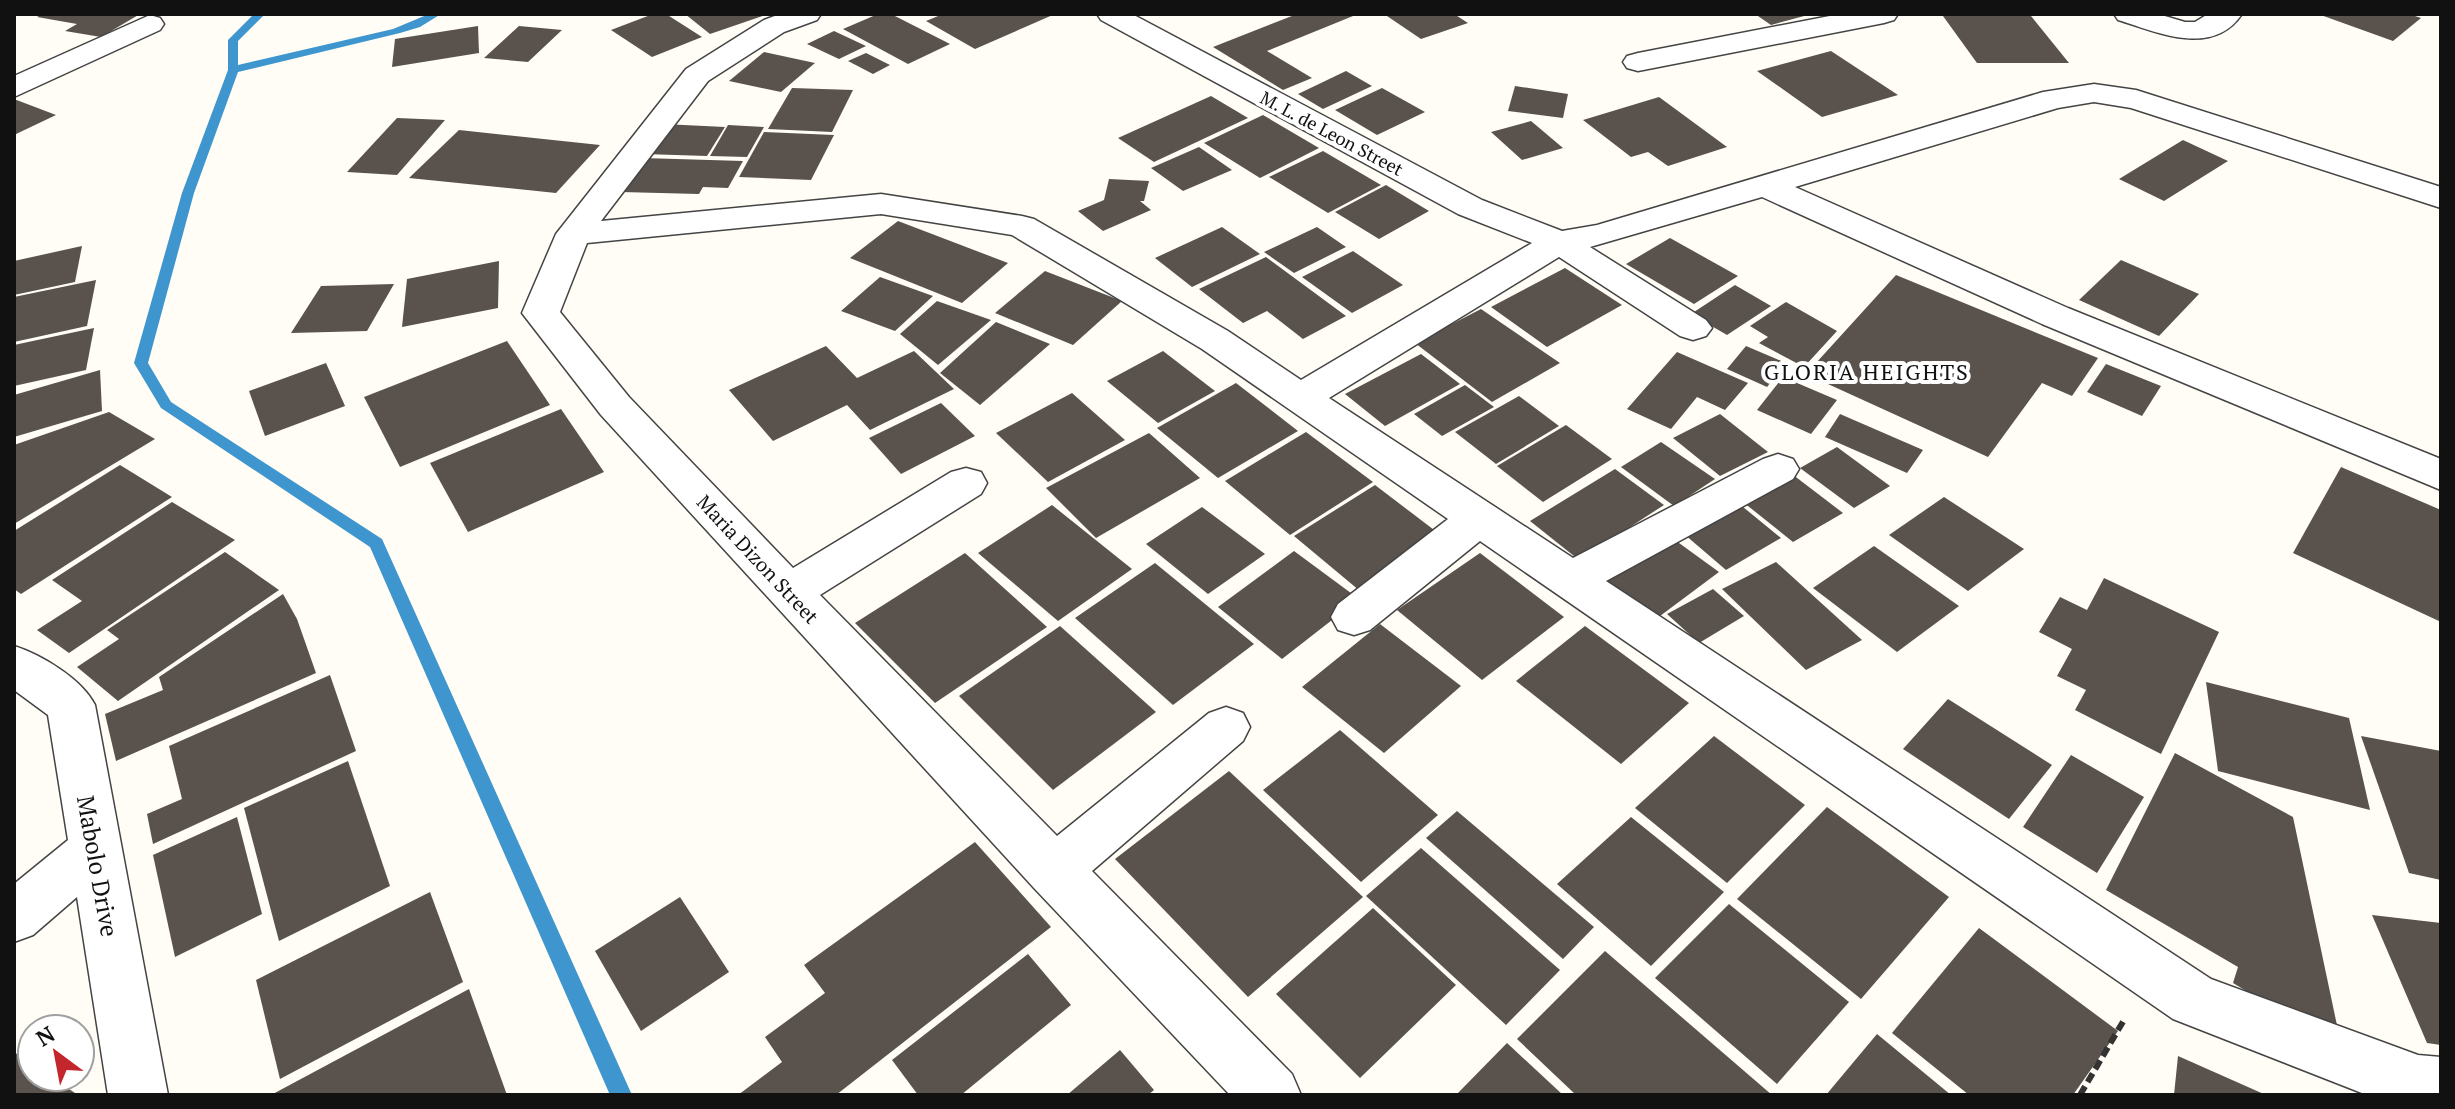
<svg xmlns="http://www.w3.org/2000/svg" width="2455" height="1109" viewBox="0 0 2455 1109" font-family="'PT Serif',serif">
<rect width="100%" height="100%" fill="#fffdf5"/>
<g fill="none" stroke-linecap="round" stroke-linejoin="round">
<path fill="#3f96cf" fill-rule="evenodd" d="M254,14H265L238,41V65L393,29L429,14H441L420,27L400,33L238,72L194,193L148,363L171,402L382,539L632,1095H610L370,547L161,408L134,363L182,193L228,70V40Z"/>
</g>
<g fill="#5a524d">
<path d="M42,14H140L101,37L65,31L77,24L37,17Z"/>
<path d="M653,14H666L702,37L652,57L611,30Z"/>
<path d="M685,14H768L710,34Z"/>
<path d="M878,14H891L950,44L908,64L843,29Z"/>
<path d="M943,14H1055L975,49L926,21Z"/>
<path d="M1297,14H1358L1267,51L1312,78L1283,90L1213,47Z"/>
<path d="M1384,14H1454L1468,23L1421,39Z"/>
<path d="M1755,14H1808V15L1771,25Z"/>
<path d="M2318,14H2409L2421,18L2393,41Z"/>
<path d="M1943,16H2031L2069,63H1977Z"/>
<path d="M478,26L479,53L392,67L395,39Z"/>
<path d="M519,26L562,30L528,62L484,58Z"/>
<path d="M834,31L866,46L839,59L807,44Z"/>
<path d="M1831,51L1898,95L1822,117L1757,71Z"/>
<path d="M764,52L815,63L781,92L729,81Z"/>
<path d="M866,53L890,65L873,74L848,61Z"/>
<path d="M1346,71L1372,86L1323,109L1298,94Z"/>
<path d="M1515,86L1568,94L1563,118L1508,111Z"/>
<path d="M792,88L853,90L832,132L768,129Z"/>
<path d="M1382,88L1425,112L1377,135L1335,110Z"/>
<path d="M1211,96L1248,118L1154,162L1118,138Z"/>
<path d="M1659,97L1727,147L1668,166L1648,152L1631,157L1583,120Z"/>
<path d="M14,99L56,115L14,135Z"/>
<path d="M1263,115L1319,148L1260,178L1204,143Z"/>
<path d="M397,118L445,120L397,175L347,172Z"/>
<path d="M1531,121L1563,148L1522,160L1491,132Z"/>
<path d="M663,124L725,127L707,156L644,154Z"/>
<path d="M728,125L764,127L747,157L710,156Z"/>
<path d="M459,130L600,145L556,193L409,178Z"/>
<path d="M764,132L834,135L811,180L739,177Z"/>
<path d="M2183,140L2228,161L2164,201L2119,179Z"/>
<path d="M1199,147L1232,170L1183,191L1151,168Z"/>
<path d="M1323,151L1381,185L1328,213L1269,177Z"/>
<path d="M643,158L743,161L728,188L703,187L699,194L621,192Z"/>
<path d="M1109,179L1149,181L1144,201H1140L1151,210L1103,231L1078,211L1104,200Z"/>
<path d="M1386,185L1429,211L1379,239L1335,212Z"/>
<path d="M898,221L1008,263L962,303L850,258Z"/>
<path d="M1222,227L1260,254L1192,287L1155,258Z"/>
<path d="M1317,227L1346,247L1294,273L1264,252Z"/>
<path d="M1670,238L1738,276L1694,304L1626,264Z"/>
<path d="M82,246L75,282L14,295V261Z"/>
<path d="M1353,251L1403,285L1352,313L1302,277Z"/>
<path d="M1266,257L1346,316L1303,339L1267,311L1243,323L1199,289Z"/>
<path d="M2121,260L2199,294L2159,336L2079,300Z"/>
<path d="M499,261L498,308L402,327L407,279Z"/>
<path d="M1565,268L1622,305L1547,347L1491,307Z"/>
<path d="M1045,271L1122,301L1073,345L995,313Z"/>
<path d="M1896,275L2098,358L2072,396L2042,383L1988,457L1806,374Z"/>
<path d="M880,277L933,296L895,331L841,311Z"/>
<path d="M96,280L87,326L14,342V297Z"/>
<path d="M394,284L367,331L291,333L321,286Z"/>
<path d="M1735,285L1771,306L1727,335L1691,314Z"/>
<path d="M937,301L991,320L938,365L900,334Z"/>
<path d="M1786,302L1837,331L1804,367L1759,343L1768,337L1750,326Z"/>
<path d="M1481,309L1560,363L1492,402L1415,343Z"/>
<path d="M996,322L1050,344L980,405L940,373Z"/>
<path d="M94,328L86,370L14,386V345Z"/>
<path d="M507,341L550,405L400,467L364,397Z"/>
<path d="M826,346L857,378L914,351L954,389L870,430L847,405L773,441L729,390Z"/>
<path d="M1746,346L1786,363L1767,387L1727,369Z"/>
<path d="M1163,351L1215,391L1158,423L1107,381Z"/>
<path d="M1677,352L1748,383L1725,410L1697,397L1671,429L1627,409Z"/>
<path d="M1421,354L1460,384L1385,426L1345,394Z"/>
<path d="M326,363L345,406L265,436L249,391Z"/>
<path d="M2106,364L2161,386L2142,416L2087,392Z"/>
<path d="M100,370L102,411L14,437V395Z"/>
<path d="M1783,377L1837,400L1811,434L1757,410Z"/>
<path d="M1236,383L1298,431L1218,478L1157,428Z"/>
<path d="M1465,385L1494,407L1442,436L1414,414Z"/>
<path d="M1072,393L1125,440L1048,482L996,433Z"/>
<path d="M1519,396L1559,426L1496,464L1455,432Z"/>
<path d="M941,403L975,436L901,474L869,438Z"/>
<path d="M561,409L604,472L468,532L430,463Z"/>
<path d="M109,412L155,439L14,524V445Z"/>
<path d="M1720,414L1768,452L1720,476L1673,438Z"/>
<path d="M1840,414L1923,450L1907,473L1825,437Z"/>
<path d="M1566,425L1612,459L1543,502L1497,466Z"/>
<path d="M1306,432L1373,482L1290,535L1225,481Z"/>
<path d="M1149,433L1200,478L1096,538L1046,488Z"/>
<path d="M1661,442L1715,479L1674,506L1621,467Z"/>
<path d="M1837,447L1890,486L1854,508L1800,468Z"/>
<path d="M120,465L172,497L21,594L14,589V531Z"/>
<path d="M2341,467L2441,510V622L2293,553Z"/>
<path d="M1615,469L1664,505L1579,560L1530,521Z"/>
<path d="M1788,471L1843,513L1793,542L1738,498Z"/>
<path d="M1375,485L1442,536L1360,591L1294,536Z"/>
<path d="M1944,497L2024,549L1968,591L1889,535Z"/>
<path d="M1732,498L1781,538L1726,570L1677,528Z"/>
<path d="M172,502L235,540L69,653L37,630L82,601L52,580Z"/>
<path d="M1052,505L1132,569L1058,621L978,553Z"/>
<path d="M1202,507L1265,554L1208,594L1146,544Z"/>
<path d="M1668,535L1719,572L1656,619L1605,580Z"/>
<path d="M1874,546L1959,606L1897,652L1813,588Z"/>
<path d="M1294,551L1359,599L1282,659L1218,607Z"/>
<path d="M225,552L279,590L118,701L77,667L119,639L107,630Z"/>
<path d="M965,553L1047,627L935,703L855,623Z"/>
<path d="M1480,553L1564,617L1482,680L1397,610Z"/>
<path d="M1776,562L1862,640L1806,670L1722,589Z"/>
<path d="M1155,563L1254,644L1173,705L1075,618Z"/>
<path d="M2104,578L2219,632L2161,754L2075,710L2086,690L2057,676L2072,649L2039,632L2060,597L2087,610Z"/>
<path d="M1713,589L1744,616L1699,643L1667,614Z"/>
<path d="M283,594L297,619L316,673L116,761L105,714L163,690L159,677Z"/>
<path d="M1380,624L1461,686L1384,753L1302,687Z"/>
<path d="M1060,626L1156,712L1053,790L959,696Z"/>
<path d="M1585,626L1689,703L1621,764L1516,681Z"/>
<path d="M330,675L356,751L153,844L147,814L182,799L169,746Z"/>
<path d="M2206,682L2349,718L2370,810L2218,771Z"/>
<path d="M1948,699L2052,765L2009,819L1903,749Z"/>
<path d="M1340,730L1438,815L1361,882L1263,790Z"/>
<path d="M1714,736L1805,805L1727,883L1635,808Z"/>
<path d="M2361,736L2441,751V880L2409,873Z"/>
<path d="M2175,753L2293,817L2338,1030L2253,995L2233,983L2238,967L2106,890Z"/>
<path d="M2071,755L2144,797L2097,873L2023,827Z"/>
<path d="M348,761L390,886L279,941L244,808Z"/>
<path d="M1229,771L1363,897L1248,997L1115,859Z"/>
<path d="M1827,807L1949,897L1861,999L1737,899Z"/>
<path d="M1457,811L1594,927L1563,959L1426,838Z"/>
<path d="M237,817L262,914L175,957L153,855Z"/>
<path d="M1631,817L1724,892L1651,966L1557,884Z"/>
<path d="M975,842L1051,927L836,1095H738L782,1062L765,1037L825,993L804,965Z"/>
<path d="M1421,848L1560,970L1506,1025L1366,896Z"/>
<path d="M430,892L463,982L280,1079L256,980Z"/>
<path d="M680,897L729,972L641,1031L595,951Z"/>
<path d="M1729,904L1849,1002L1777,1084L1655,978Z"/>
<path d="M1373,908L1456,985L1360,1078L1276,994Z"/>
<path d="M2372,915L2441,923V1045L2427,1043Z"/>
<path d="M1979,928L2118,1031L2073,1095H1969L1892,1033Z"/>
<path d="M1605,951L1772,1095H1576L1517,1039Z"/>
<path d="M1028,954L1071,1005L961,1095H918L892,1060Z"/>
<path d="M469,989L507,1095H271Z"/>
<path d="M1877,1034L1951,1095H1826Z"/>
<path d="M1507,1043L1563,1095H1456Z"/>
<path d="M1120,1050L1154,1090L1148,1095H1067Z"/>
<path d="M14,1052L32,1064V1077H51L78,1095H14Z"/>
<path d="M2178,1056L2266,1095H2174Z"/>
</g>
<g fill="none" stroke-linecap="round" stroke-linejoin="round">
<g stroke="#444" stroke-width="3">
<g id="minor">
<path d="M780,14H821L817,20L784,32L708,81L601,221L881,194L1022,216L1034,219L1228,331L1301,380L1532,243L1458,214L1101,20L1097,14H1132L1482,200L1562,231L1597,225L2043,92L2094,84L2136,90L2441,187V208L2131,108L2094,102L2058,108L1795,187L2068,308L2441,459V490L2042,324L1762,197L1590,247L1706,320L1712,328L1706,336L1693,340L1680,336L1559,257L1329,398L1573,558L1763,459L1778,454L1793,459L1799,469L1793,479L1606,581L2211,979L2418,1055L2441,1057V1095H2367L2173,1019L1480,541L1370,630L1354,635L1338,630L1331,617L1338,604L1448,519L1202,349L1012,235L881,214L587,243L560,312L629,397L793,568L951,472L966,468L981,472L987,483L981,494L820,595L1057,836L1209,713L1226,707L1243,713L1250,727L1243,741L1092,871L1292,1074L1301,1095H1230L1034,888L601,415L522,313L556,234L686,69L764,20Z"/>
<path d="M1840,14H1898L1894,20L1884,23L1638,71L1627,68L1623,62L1627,56L1638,53Z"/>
<path d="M2114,14H2158L2185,22H2195L2208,14H2242C2212,58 2157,32 2118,20Z"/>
<path d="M150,15L160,18L164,24L160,30L14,97V76Z"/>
<path d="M14,646C42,655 82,679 95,705L168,1095H108L77,897L33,935L14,942V884L68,840L48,715L14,690Z"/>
</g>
</g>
<path stroke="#333" stroke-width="6" stroke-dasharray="10 5" stroke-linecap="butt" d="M2080,1095L2124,1020"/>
<use href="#minor" fill="#fff" fill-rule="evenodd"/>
</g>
<g text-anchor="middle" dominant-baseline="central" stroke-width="8" stroke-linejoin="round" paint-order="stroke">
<g font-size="18" fill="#111" stroke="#fff">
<text transform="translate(1332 133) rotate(28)">M. L. de Leon Street</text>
</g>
<g font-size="20" fill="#111" stroke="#fff">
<text transform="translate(758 559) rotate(47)">Maria Dizon Street</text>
</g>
<g font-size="22" letter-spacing="2" fill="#111" stroke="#fff">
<text x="1867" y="371">GLORIA HEIGHTS</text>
</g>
<g font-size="24" fill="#111" stroke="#fff">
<text transform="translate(98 866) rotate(80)">Mabolo Drive</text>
</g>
</g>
<rect width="2455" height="1109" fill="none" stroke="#111111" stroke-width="32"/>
<g transform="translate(56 1053) rotate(328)"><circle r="38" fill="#ffffff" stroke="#a0a0a0" stroke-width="2"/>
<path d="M0-6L14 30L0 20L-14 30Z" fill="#c4262e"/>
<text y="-12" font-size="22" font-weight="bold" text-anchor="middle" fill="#111111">N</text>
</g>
</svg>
